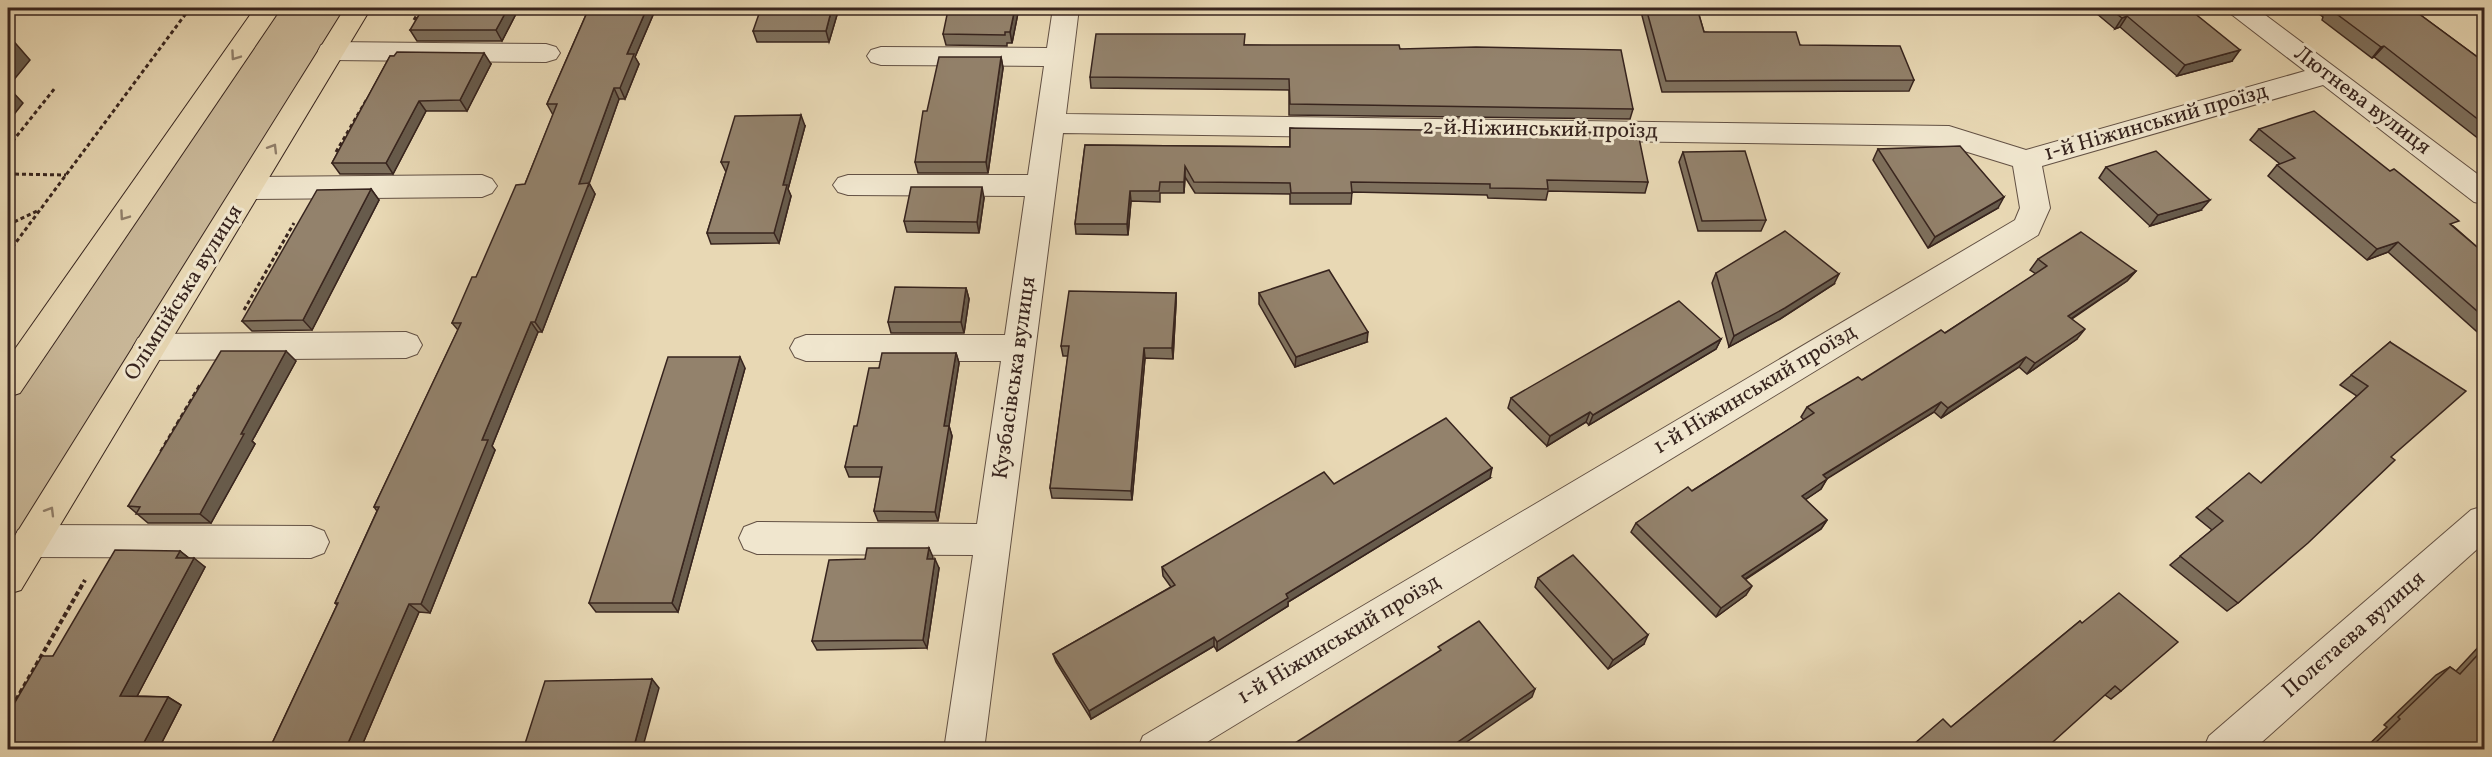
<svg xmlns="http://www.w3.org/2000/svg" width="2492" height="757" viewBox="0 0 2492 757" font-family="Vollkorn,serif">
<rect width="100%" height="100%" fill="#e8d8b4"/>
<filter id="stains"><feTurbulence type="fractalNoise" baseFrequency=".00333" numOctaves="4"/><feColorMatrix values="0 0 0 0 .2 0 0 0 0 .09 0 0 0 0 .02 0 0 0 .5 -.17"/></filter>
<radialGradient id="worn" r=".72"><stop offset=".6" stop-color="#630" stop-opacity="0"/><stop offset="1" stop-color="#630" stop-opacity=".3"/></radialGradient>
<path fill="#cab99a" stroke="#806e5c" stroke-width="1.5" d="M268,8H360L8,574V387Z"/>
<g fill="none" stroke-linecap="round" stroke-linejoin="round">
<g stroke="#635144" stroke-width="2">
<g id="minor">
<path d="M1053,8H1079L1066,114L1949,126L2026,150L2305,71L2231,14L2227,8H2256L2484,179V204L2474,202L2323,85L2042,166L2050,208L2038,235L1194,750H1137L1143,736L2015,220L2020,208L2013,166L1948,146L1063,133L984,750H944L973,555L757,554L744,549L739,538L744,527L757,522L977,524L1001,361H806L795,357L790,348L795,339L806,335H1005L1025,196L848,195L838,192L833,185L838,178L848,175H1028L1044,66L881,65L871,62L867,56L871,50L881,47L1047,48Z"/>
<path d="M331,42L546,44L556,47L560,53L556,59L546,62L331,60L321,57L318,51L321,45Z"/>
<path d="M482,175L492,179L497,186L492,193L482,197L249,199L239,195L234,188L239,181L249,177Z"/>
<path d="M406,332L417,336L422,345L417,354L406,358L149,360L138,356L133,347L138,338L149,334Z"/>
<path d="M2484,506V543L2253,750H2203L2209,736L2471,510Z"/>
<path d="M31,525L311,526L324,531L329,542L324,553L311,558L31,557L18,552L13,541L18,530Z"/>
</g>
</g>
<g stroke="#37241e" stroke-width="2">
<g id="major">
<path d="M255,8H281L20,393L8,397V359Z"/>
<path d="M345,8H371L21,590L8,594V547Z"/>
</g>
</g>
<g stroke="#37241e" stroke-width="3" stroke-dasharray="4 3" stroke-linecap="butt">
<path d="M414,20L421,8"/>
<path d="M8,147L55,88"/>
<path d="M336,152L367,99"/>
<path d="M8,174L66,175"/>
<path d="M8,225L37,211"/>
<path d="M8,253L190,8"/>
<path d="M244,310L294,223"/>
</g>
<g stroke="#37241e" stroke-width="4" stroke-dasharray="5 3" stroke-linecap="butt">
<path d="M161,452L201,384"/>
<path d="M8,714L85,580"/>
</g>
<use href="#minor" fill="#f0e6ce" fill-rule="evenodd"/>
<use href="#major" fill="#e8d8b4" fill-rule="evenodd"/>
</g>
<g fill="#7e705d" stroke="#37241e" stroke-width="1.5">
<path d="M519,8L502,41H417L410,30Z"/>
<path d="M589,8H656L635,57L639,64L625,99H619L589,183L595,194L542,332H538L492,446L495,450L430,613L419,612L360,750H269L337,605L335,603L377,511L374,507L458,330L452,323L525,184L553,115L547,104Z"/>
<path d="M839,8L829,42H757L753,31Z"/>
<path d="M961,8H1019L1012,43H1007V46L946,45L943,34L960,11Z"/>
<path d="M1640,8H1697L1704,32L1800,45L1914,80L1909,91L1662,92Z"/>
<path d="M2090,8H2188L2232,61L2177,76L2120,27L2115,29Z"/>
<path d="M2311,8H2411L2484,62V143L2374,57L2372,58L2322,20L2323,17Z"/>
<path d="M1245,45L1400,49L1633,109L1630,119L1289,115V90L1091,88L1090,77Z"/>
<path d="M390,56L491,64L467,111H426L393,174H340L332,163Z"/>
<path d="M1001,57L1003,68L988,173H918L915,162Z"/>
<path d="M805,126L788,189L791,196L779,243L711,244L707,233L726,172L721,162Z"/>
<path d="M1290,128L1648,182L1645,193L1548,191L1546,200L1488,198L1487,195L1352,192L1351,204H1290V194L1195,193L1185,177L1184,193H1160V202L1131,201L1128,235L1076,234L1075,224L1085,145L1290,147Z"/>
<path d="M2259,129L2453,226L2484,253V338L2388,252L2367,260L2268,176L2277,165L2280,164L2250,140Z"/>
<path d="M1878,149L1998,208L1928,248L1873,160Z"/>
<path d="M1683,152L1766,220L1761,231H1698L1679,162Z"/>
<path d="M2106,167L2201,210L2150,226L2099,178Z"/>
<path d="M371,189L379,200L312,330L252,331L242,321Z"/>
<path d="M984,198L979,233L907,232L904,221Z"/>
<path d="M2038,259L2136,271L2127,281L2072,319L2077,339L2027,374L2019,367L1941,418L1934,412L1827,478L1821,489L1805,500L1827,520L1821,529L1745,580L1746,595L1716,617L1631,532L1636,523L1692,491L1804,420L1801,417L1807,407L1862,380L1945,333L2036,274L2030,270Z"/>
<path d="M1716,273L1834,284L1780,319L1729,347L1712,283Z"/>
<path d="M966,288L969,299L964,333H891L888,322Z"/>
<path d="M1176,293V303L1173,359L1145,358L1132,500L1052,498L1050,488L1068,356H1063L1061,346Z"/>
<path d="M1259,293L1367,342L1295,367L1259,304Z"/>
<path d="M1721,339L1716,349L1589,425L1586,422L1547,446L1508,408L1511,398Z"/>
<path d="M2390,342L2391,457L2238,603L2227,611L2170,565L2212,530L2196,517L2207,508L2261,483L2357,396L2340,385Z"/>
<path d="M956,353L959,363L949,426L952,436L938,521H878L874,511L881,477H849L845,467L857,426L879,368Z"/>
<path d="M296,361L252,441L255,444L211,523H148L128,506Z"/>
<path d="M745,368L678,612H596L589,603Z"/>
<path d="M1490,478L1288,602V606L1217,651L1214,646L1091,719L1056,662L1053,654L1171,587L1163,576L1162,567L1334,484Z"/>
<path d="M929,548L932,559L939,568L927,648L817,650L812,641L865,559Z"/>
<path d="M180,551L189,558L205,567L137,696L168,697L181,705L158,750H8V714L53,656Z"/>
<path d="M1538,578L1644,644L1608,669L1535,587Z"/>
<path d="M2080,621L2121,691L2111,699L2105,695L1951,727Z"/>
<path d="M2484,641V750H2363L2387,727L2384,725L2436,675L2450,667L2456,671Z"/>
</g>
<g fill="#675b4c" stroke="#37241e" stroke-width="1.5">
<path d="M508,8H519L502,41L496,30Z"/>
<path d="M647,8H656L635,57L639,64L625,99L620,88L627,54Z"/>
<path d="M832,8H839L829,42L826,31Z"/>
<path d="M1015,8H1019L1012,43L1010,32Z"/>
<path d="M2127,16L2120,27L2115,29L2122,18Z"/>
<path d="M10,37L30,60L8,87V40Z"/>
<path d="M2384,46L2374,57L2372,58L2381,47Z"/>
<path d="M2240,50L2232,61L2177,76L2185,65Z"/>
<path d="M484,53L491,64L467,111L460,100Z"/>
<path d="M1001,57L1003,68L988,173L986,162Z"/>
<path d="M8,87L23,103L8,122Z"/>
<path d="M614,88L619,99L588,187L589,183L595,194L542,332L535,322L579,184Z"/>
<path d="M419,101L426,111L393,174L386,163Z"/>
<path d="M801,115L805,126L788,189L791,196L779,243L774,233L783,185Z"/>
<path d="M1185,166V177L1184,193V182Z"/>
<path d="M982,187L984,198L979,233L977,222Z"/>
<path d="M371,189L379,200L312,330L303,320Z"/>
<path d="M1130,191L1131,201L1128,235L1127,224Z"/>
<path d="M2004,197L1998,208L1928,248L1935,237Z"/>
<path d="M2210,200L2201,210L2150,226L2158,215Z"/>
<path d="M2398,242L2388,252L2367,260L2377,249Z"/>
<path d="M2136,271L2127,281L2060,326L2068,316Z"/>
<path d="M1839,274L1834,284L1780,319L1729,347L1734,336Z"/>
<path d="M966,288L969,299L964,333L961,322Z"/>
<path d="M1176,293V303L1173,359L1172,348Z"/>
<path d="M531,322L538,332L492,446L495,450L430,613L421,604L482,440Z"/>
<path d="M2085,329L2077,339L2027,374L2035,363Z"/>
<path d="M1368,332L1367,342L1295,367L1296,357Z"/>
<path d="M1721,339L1716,349L1589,425L1593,415Z"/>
<path d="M1144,348L1145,358L1132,500L1131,491Z"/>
<path d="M286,351L296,361L252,441L255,444L211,523L200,514L241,434Z"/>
<path d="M956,353L959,363L949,426L952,436L938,521L935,512L944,426Z"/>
<path d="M740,357L745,368L678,612L672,603Z"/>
<path d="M2026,357L2019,367L1941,418L1948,408Z"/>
<path d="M1941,402L1934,412L1817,485L1823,475Z"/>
<path d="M1590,412L1586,422L1547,446L1550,436Z"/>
<path d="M1492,468L1490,478L1288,602V606L1217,651V642L1286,594Z"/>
<path d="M1827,479L1821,489L1796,506L1802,496Z"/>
<path d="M1827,520L1821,529L1736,585L1742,576Z"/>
<path d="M929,548L933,557L931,568L927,559Z"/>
<path d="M180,551L191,560L176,558Z"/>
<path d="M194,558L205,567L133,704L120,696Z"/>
<path d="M935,559L939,568L927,648L923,640Z"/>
<path d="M1752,586L1746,595L1716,617L1721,608Z"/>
<path d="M409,604L419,612L360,750H345Z"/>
<path d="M1648,635L1644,644L1608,669L1613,660Z"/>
<path d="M1214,637V646L1091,719L1089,711Z"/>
<path d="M652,679L659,688L642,750H633Z"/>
<path d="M1535,689L1532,697L1455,750H1446Z"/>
<path d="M168,697L181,705L158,750H143L141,748Z"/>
</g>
<g fill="#93826c" stroke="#37241e" stroke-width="1.5">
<path d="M423,8H508L496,30H410Z"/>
<path d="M589,8H647L627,54H634L620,88H614L579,184L589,183L535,322H531L482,440H488L421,604H409L345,750H269L338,603H335L379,507H374L461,323H452L472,277H476L516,185L525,184L557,104H547Z"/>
<path d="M761,8H832L826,31H753Z"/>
<path d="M961,8H1015L1010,32H1005V35L943,34L948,10L960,11Z"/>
<path d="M1646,8H1697L1704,32H1796L1800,45L1900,46L1914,80L1666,81Z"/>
<path d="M2109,8H2188L2240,50L2185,65L2127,16L2122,18Z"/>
<path d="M2333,8H2411L2484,62V124L2384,46L2381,47L2330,9Z"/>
<path d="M1096,34H1245L1244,45H1399L1400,49L1476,47L1621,50L1633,109L1290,104L1289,79L1090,77Z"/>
<path d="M397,52L484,53L460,100L419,101L386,163H332L390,56H394Z"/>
<path d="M939,57H1001L986,162H915L923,111H927Z"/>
<path d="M2314,111L2390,171L2394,169L2459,221L2450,224L2484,253V317L2398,242L2377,249L2277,165L2295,158L2259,129Z"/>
<path d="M801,115L783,185H787L774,233H707L729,162H721L735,116Z"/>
<path d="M1290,128L1638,133L1648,182L1547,180L1548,189L1490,188V184L1351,182L1352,193H1291L1290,183L1194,182L1185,166L1184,182H1160L1159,191H1130L1127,224H1075L1085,145L1290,147Z"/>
<path d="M1960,146L2004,197L1935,237L1878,149Z"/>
<path d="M1745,151L1766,220L1702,221L1683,152Z"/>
<path d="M2156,151L2210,200L2158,215L2106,167Z"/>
<path d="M911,187H982L977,222L904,221Z"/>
<path d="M371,189L303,320L242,321L317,190Z"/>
<path d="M1785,231L1839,274L1785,308L1734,336L1716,273Z"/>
<path d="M2081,232L2136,271L2068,316L2085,329L2035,363L2026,357L1948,408L1941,402L1823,475L1827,479L1802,496L1827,520L1742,576L1752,586L1721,608L1636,523L1688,487L1692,491L1814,413L1807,407L1858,377L1862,380L1941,330L1945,333L2047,266L2038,259Z"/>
<path d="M1329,270L1368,332L1296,357L1259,293Z"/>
<path d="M895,287L966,288L961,322H888Z"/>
<path d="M1069,291L1176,293L1172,348H1144L1131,491L1050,488L1069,346H1061Z"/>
<path d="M1679,301L1721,339L1593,415L1590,412L1550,436L1511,398Z"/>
<path d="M2390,342L2466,391L2391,457L2395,460L2308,543L2238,603L2180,556L2223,521L2207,508L2249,473L2261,483L2368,386L2351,375Z"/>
<path d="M221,351H286L241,434H244L200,514H136L140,507L128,506Z"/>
<path d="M882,353H956L944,426H949L935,512L874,511L882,467H845L854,426H857L869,368H879Z"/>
<path d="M668,357H740L672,603H589Z"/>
<path d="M1446,418L1492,468L1286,594L1288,598L1217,642L1214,637L1089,711L1053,654L1175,585L1162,567L1324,472L1334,484Z"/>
<path d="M867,548H929L927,559H935L923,640L812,641L829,560L865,559Z"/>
<path d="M115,550L180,551L176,558H194L120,696L168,697L141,748L8,745V714L42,656H53Z"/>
<path d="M1573,555L1648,635L1613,660L1538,578Z"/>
<path d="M2119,593L2178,642L2121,691L2115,686L2044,750H1907L1943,719L1951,727L2080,621L2082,623Z"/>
<path d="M1479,621L1535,689L1446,750H1284L1441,650L1438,647Z"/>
<path d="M2484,648V750H2368L2400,719L2398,717L2450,667L2460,674Z"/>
<path d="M652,679L633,750H523L545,681Z"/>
<path d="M1780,745L1784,750H1774Z"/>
</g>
<defs><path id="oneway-chevron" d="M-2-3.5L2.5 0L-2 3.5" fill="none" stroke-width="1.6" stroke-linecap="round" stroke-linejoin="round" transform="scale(1.5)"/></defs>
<g stroke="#907e69">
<use href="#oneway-chevron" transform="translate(235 56) rotate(125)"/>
<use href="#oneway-chevron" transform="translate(273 148) rotate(-59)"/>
<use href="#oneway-chevron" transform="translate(124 216) rotate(125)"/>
<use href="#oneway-chevron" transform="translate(50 511) rotate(-59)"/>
</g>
<g text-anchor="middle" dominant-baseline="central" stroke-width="6" stroke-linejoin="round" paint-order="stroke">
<g font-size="22" fill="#37241e" stroke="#f0e6ce">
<text transform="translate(2362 101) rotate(37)">Лютнева вулиця</text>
<text transform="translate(2156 123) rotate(-16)">1-й Ніжинський проїзд</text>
<text transform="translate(1540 130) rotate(1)">2-й Ніжинський проїзд</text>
<text transform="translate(184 293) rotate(-58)">Олімпійська вулиця</text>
<text transform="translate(1015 378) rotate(-82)">Кузбасівська вулиця</text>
<text transform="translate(1755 390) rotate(-31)">1-й Ніжинський проїзд</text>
<text transform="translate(2354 635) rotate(-41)">Полєтаєва вулиця</text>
<text transform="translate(1339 640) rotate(-31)">1-й Ніжинський проїзд</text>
</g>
</g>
<rect width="2492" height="757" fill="none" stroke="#e8d8b4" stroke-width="30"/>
<rect x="9" y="9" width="2474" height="739" fill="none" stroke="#37241e" stroke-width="3"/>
<rect x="15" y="15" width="2462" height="727" fill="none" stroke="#37241e" stroke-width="1.5"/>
<rect width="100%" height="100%" filter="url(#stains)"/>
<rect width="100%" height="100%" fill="url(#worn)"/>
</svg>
